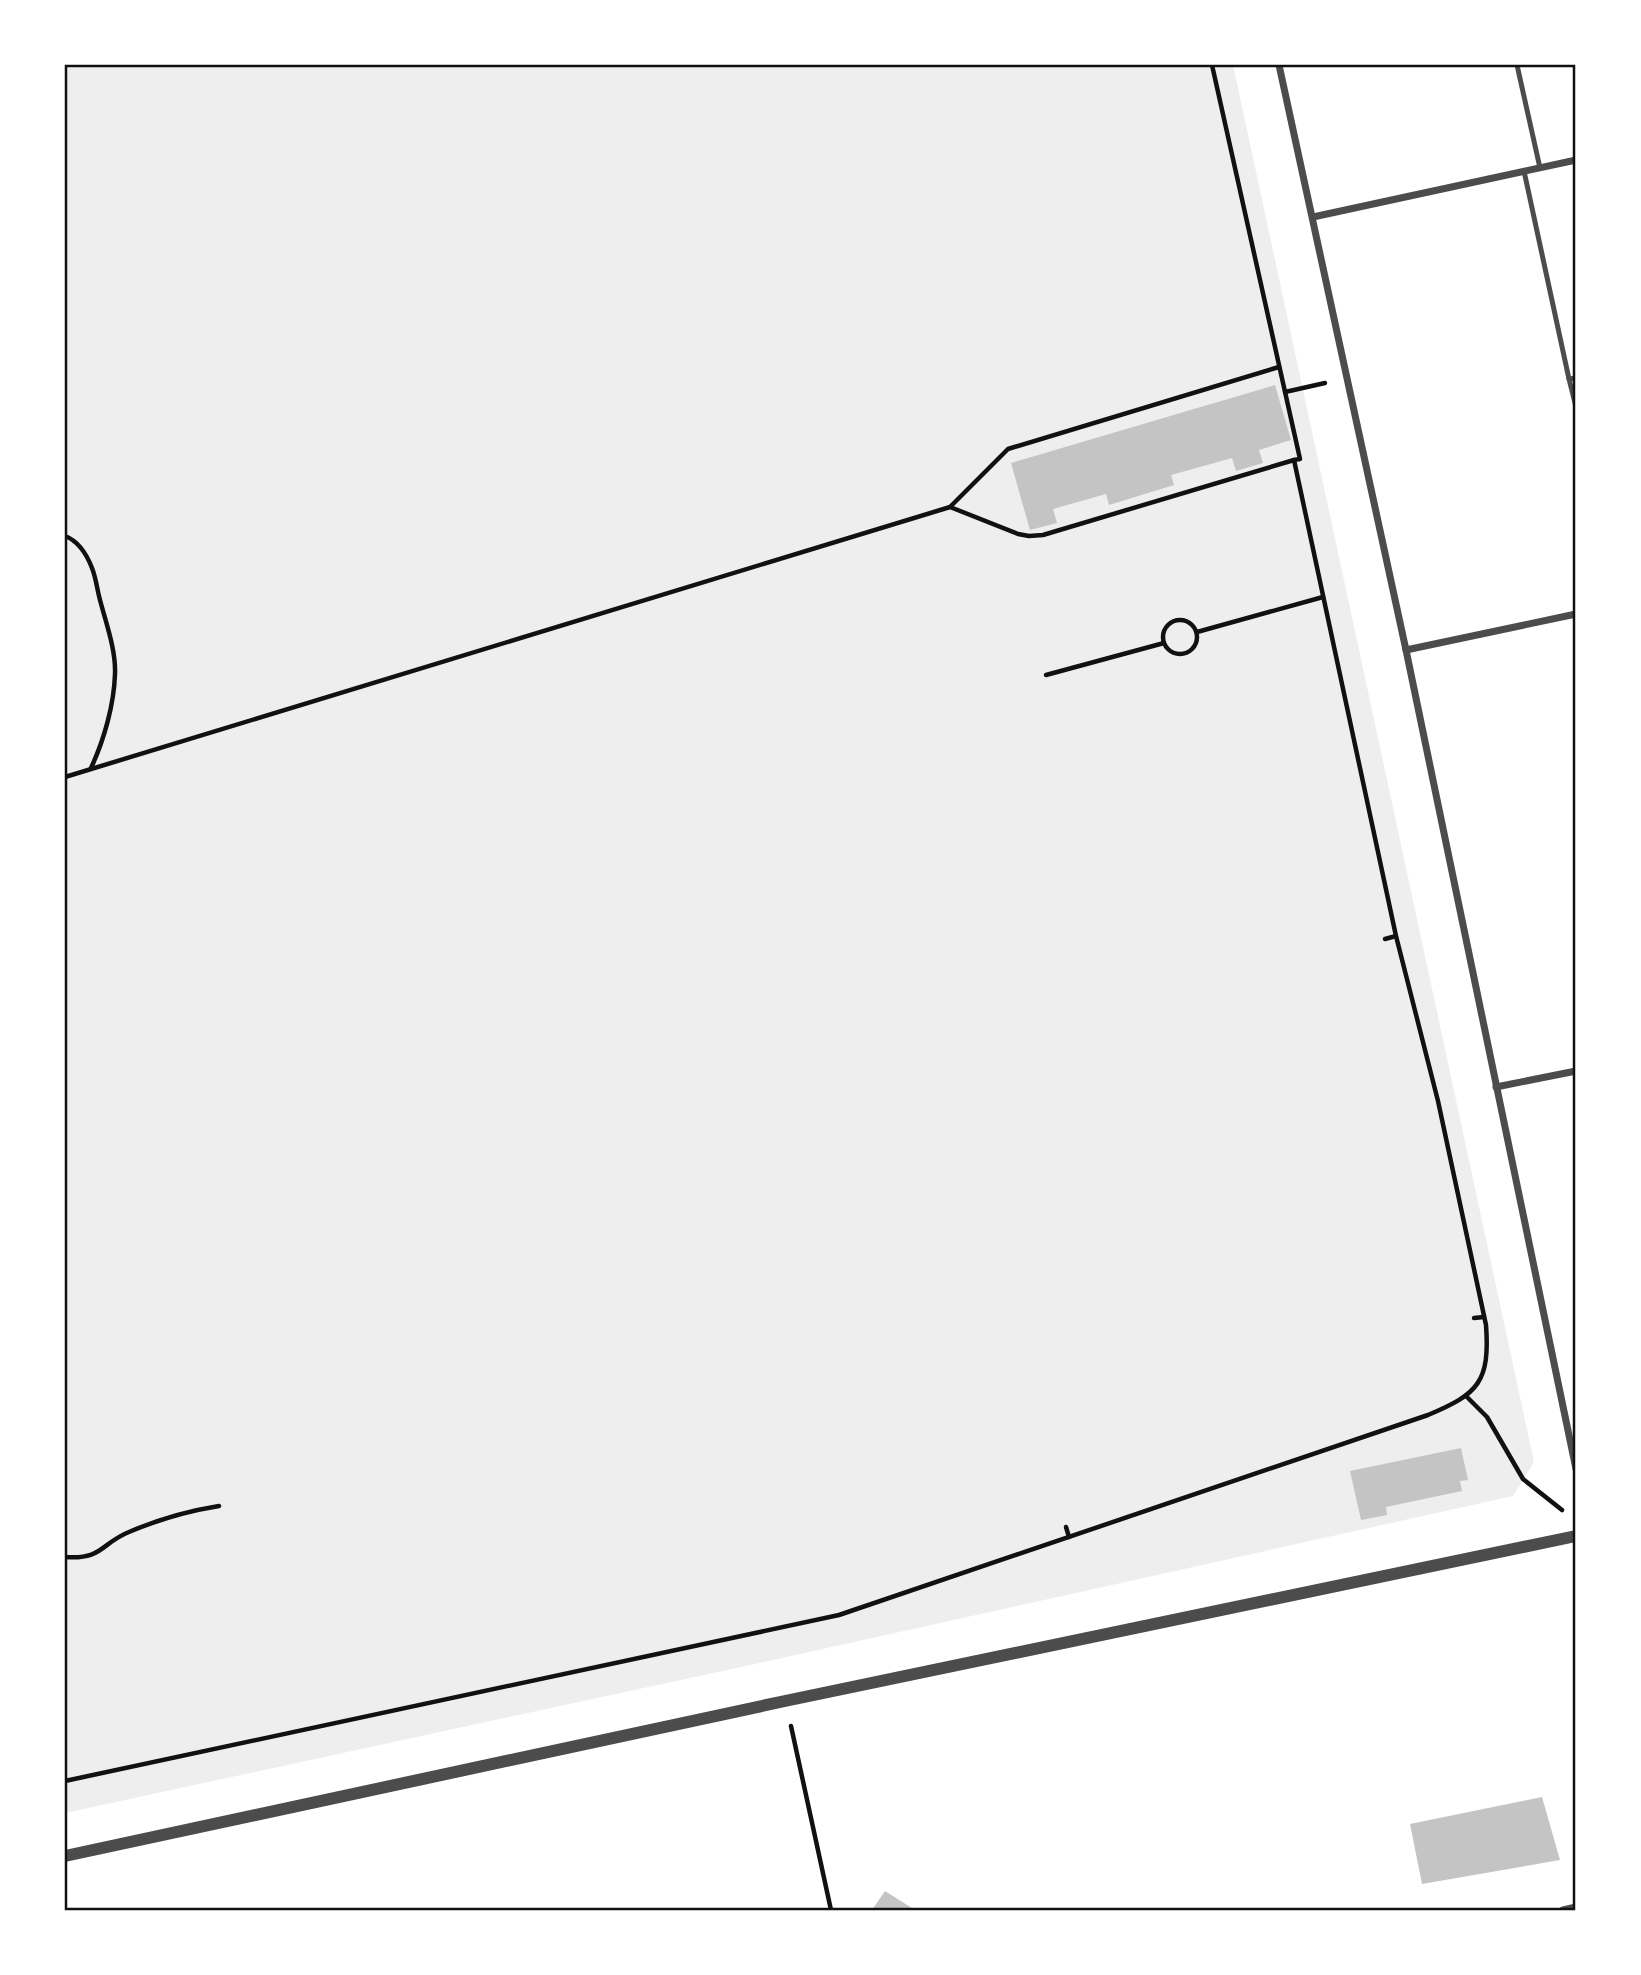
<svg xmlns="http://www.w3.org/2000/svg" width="1641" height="1975" viewBox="0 0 1641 1975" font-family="Commissioner,sans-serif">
<rect width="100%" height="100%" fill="#fff"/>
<path fill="#eee" d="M65,65H1233L1534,1462L1513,1496L773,1660L65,1813Z"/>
<g fill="#c4c4c4">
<path d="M1275,385L1291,440L1259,450L1263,463L1236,471L1232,458L1171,475L1174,485L1109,505L1106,494L1053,509L1057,523L1030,530L1011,463Z"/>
<path d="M1461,1448L1468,1480L1460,1481L1462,1491L1386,1507L1387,1515L1361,1520L1350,1471Z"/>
<path d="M1542,1797L1560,1860L1422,1884L1410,1824Z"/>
<path d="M885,1891L915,1910H872Z"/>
</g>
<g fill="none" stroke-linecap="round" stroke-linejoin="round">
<g stroke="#111" stroke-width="4.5">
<path d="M1285,392L1325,383"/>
<path d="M950,507L1008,449L1279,367"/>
<path d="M65,536C78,541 87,555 92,568C96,578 97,589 100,600C106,623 116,650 115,674C114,705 104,740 91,768"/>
<circle cx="1180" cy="637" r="17"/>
<path d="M1197,632L1323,597"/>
<path d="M1046,675L1164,643"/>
<path d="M65,777L950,507L1018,534L1029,536L1043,535L1294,460"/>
<path d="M1385,939L1396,936"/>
<path d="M1474,1318L1484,1317"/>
<path d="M1467,1397L1487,1417L1523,1479L1562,1510"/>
<path d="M1066,1527L1069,1537"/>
<path d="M65,1557C103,1560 101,1543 129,1532C157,1520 188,1511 219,1506"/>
<path d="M791,1726L831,1910"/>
<path d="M65,1781L839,1615L1428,1415C1479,1394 1490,1381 1486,1325L1438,1101L1396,936L1294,460L1300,459L1212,65"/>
</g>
<g stroke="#4c4c4c" stroke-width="5">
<path d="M1517,65L1540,168"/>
<path d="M1524,171L1569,379L1576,378"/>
<path d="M1569,379L1576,407"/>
</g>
<g stroke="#4c4c4c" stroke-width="7">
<path d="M1279,65L1406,650L1576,1469"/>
<path d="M1313,217L1576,160"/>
<path d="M1406,650L1576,614"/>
<path d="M1496,1087L1576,1071"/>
<path d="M1563,1910L1576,1907"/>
</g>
<path stroke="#4c4c4c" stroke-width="12" d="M65,1856L785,1701L1576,1536"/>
</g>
<rect width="1641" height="1975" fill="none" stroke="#ffffff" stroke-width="133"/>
<rect x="66" y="66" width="1508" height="1843" fill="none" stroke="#111" stroke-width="2.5"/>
</svg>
